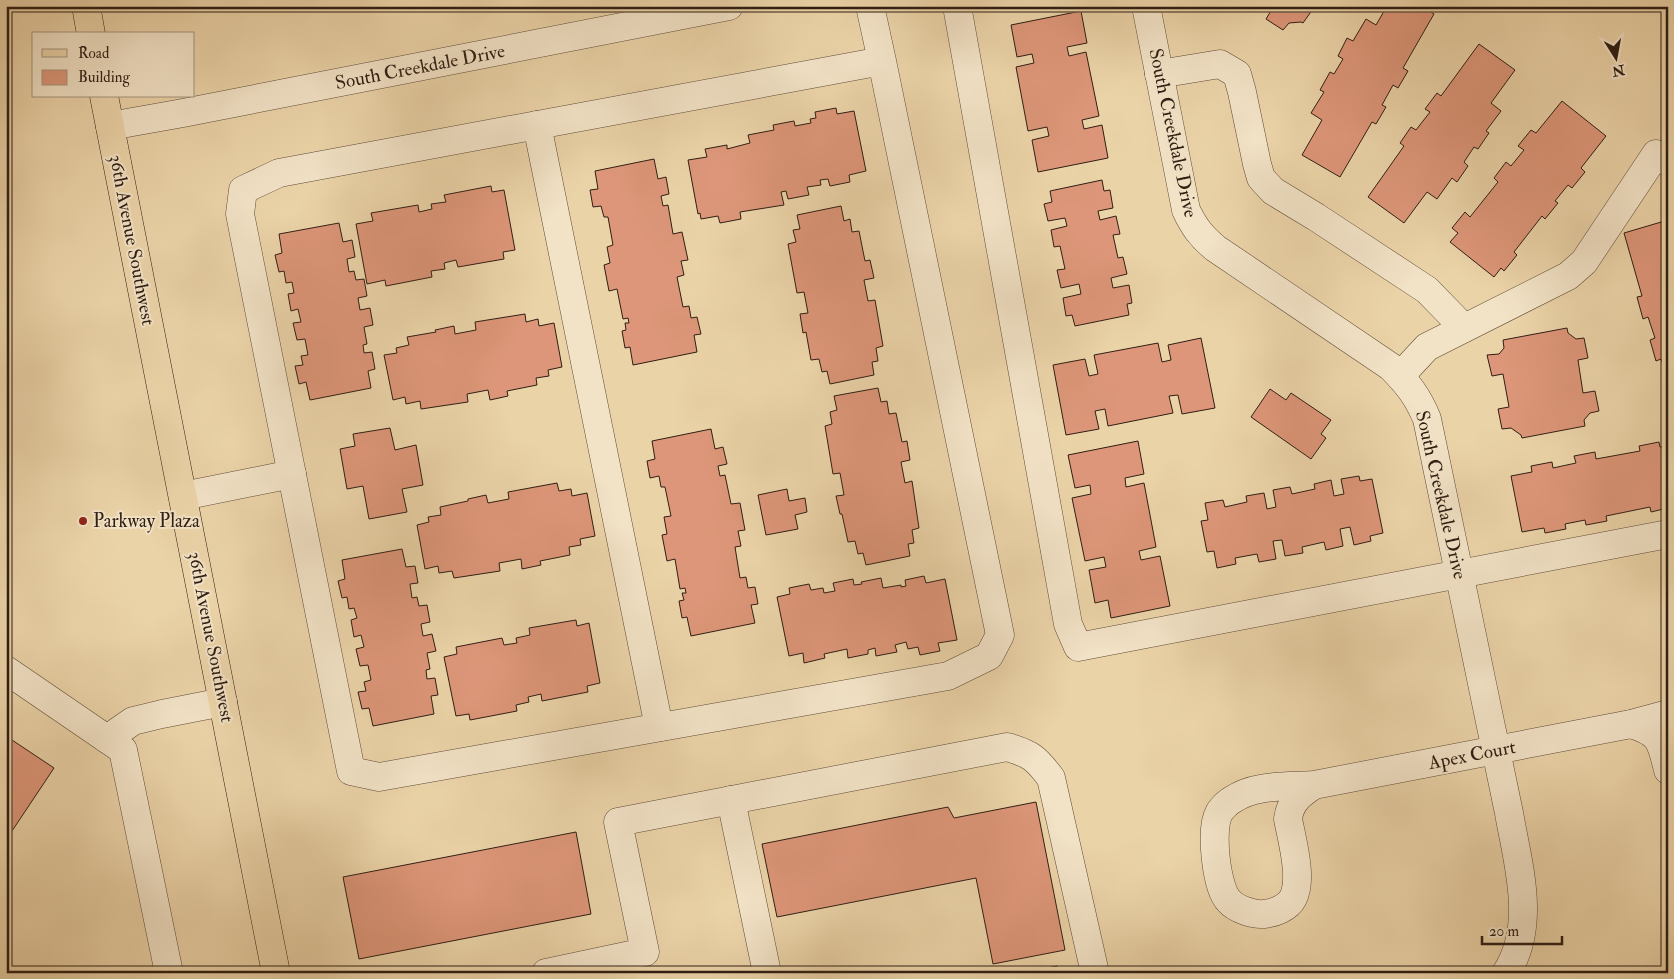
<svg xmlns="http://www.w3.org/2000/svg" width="1674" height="979" viewBox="0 0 1674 979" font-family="'IM FELL Double Pica',serif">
<rect width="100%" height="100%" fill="#ebd3a8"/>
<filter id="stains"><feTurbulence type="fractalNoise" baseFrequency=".004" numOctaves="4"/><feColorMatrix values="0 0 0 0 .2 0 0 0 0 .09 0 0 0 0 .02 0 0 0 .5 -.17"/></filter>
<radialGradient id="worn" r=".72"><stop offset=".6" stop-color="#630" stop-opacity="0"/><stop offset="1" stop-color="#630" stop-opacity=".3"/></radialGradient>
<g fill="#dd9679" stroke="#2f1e13">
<path d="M1268,6H1315L1303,23L1301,22L1289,23L1283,30L1266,19L1272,9Z"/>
<path d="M1387,6H1421L1434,14L1403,68L1408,71L1398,88L1393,85L1382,105L1386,107L1376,124L1372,122L1340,177L1302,155L1322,120L1311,113L1324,92L1320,90L1330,72L1334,74L1343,59L1338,56L1347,38L1353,41L1366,19L1376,25Z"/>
<path d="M1081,11L1087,43L1067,47L1069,56L1086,52L1099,116L1082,120L1084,129L1102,125L1108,158L1038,172L1032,140L1049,136L1047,127L1028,131L1016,67L1034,63L1032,54L1017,57L1011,25Z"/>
<path d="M1479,44L1515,70L1491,103L1501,111L1486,131L1489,133L1478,149L1474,147L1464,162L1468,166L1457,182L1452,178L1437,199L1427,192L1404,223L1368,197L1404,146L1400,143L1411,127L1416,130L1430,112L1425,109L1437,93L1441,96Z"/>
<path d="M1562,101L1606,136L1581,168L1585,172L1572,188L1568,185L1555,201L1558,203L1545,219L1542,216L1514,252L1517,255L1504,271L1501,268L1494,277L1450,242L1458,233L1452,228L1465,212L1470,217L1498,182L1494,178L1506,162L1511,166L1524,150L1518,146L1531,130L1536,133Z"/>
<path d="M836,108L837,114L854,111L866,171L849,175L850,182L830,186L828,179L820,180L821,185L807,187L809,195L788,199L786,191L781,192L784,205L740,212L741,219L720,223L718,216L701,219L700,213L698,214L688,160L707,157L705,149L727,145V149L750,143L748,135L774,130L773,125L794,121L795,126L811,123L810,119L816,118L815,112Z"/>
<path d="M654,159L658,179L666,177L669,194L661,196L663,206L668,205L673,234L682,232L688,260L681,261L684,275L677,277L683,307L689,306L691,318L697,317L701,334L694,335L697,352L633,365L630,347L625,348L622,331L626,330L625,323H629L628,318L623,319L617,289L609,291L604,265L610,263L607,247L613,245L608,217H604L601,206L593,207L590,190L598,189L595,171Z"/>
<path d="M1102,180L1104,191L1110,190L1113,208L1098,211L1100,220L1116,216L1120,234L1113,235L1118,258L1123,257L1127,274L1111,278L1113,288L1129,285L1132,303L1127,304L1129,315L1075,326L1072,315L1066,316L1063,298L1081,294L1079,284L1061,288L1057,270L1065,269L1060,246L1054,247L1051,230L1067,226L1065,218L1048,221L1044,204L1052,202L1050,191Z"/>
<path d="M491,186L492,192L504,190L515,250L503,252L504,259L458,267L456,260L444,263L445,269L431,271L432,277L386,286L385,280L367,284L356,224L373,221L371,213L418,205L419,212L432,209L431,204L446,202L444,195Z"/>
<path d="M841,206L844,221L850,219L852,232L859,231L865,261L870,260L874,278L864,280L868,301L875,300L883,346L876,348L878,361L872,362L874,375L830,384L827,371L822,372L819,359L811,360L806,332L803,333L800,314L808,313L804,292L797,293L788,244L796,242L793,230L800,229L797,215Z"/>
<path d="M1668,220V382L1661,359L1656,361L1650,340L1655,338L1648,317L1643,319L1637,297L1642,296L1624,233Z"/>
<path d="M339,223L343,242L352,240L355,257L347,259L349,272L354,271L356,280L364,279L367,296L358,298L360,310L370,308L373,325L364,327L367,344L363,345L364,353L372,352L375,369L368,371L371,388L310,400L306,382L299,384L295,366L303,365L301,356L308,355L305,339L297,340L293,323L301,322L298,309L291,311L288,294L294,293L292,282L286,283L284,271L279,272L275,255L282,253L279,234Z"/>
<path d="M525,314L526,322L538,319L539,326L554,323L562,367L548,370L549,376L536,378L537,385L507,391L508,396L490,400L488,390L467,394L468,402L421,409L420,401L406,404L405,397L393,400L384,355L397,353L396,348L409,345L407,337L436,332L435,330L454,326L455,334L476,330L475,322Z"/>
<path d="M1567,328L1568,333L1576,339L1584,338L1588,358L1578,360L1583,393L1595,391L1599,411L1590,413L1584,420L1585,426L1522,438L1521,435L1511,428L1502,429L1498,409L1509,407L1503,374L1492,376L1487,355L1499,354L1504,348L1503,340Z"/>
<path d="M1201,338L1215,408L1182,414L1178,395L1169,396L1173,413L1108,426L1105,409L1095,411L1099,429L1066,435L1053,365L1085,359L1089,376L1098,374L1094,355L1158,343L1162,362L1171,360L1168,345Z"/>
<path d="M878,388L881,402L887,401L889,414L896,413L902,442L907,441L910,460L901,462L905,483L912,481L919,528L912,530L914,543L908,544L910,556L866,565L863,553L858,554L855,541L848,542L842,514H840L836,496L844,495L840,473L833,474L825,426L832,424L830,412L837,410L834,396Z"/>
<path d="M1270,389L1286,400L1291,393L1331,420L1321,434L1326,438L1311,459L1251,417Z"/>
<path d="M390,428L395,450L416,445L423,485L402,489L407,512L369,519L363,486L347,489L340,449L355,446L353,434Z"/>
<path d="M711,429L715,449L723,447L727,464L718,466L720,476L725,475L731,504L740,503L745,530L738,531L741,546L735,547L740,578L746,577L748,588L755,587L758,604L751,605L755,623L691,636L687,617L682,618L679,601L684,600L682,593H686L685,588L680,589L675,559L667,561L662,535L667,534L664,517L671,516L665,487H661L659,476L650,478L647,461L655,459L652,441Z"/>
<path d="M1138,441L1144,474L1125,478L1126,487L1144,483L1156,547L1139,551L1141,560L1160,556L1170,606L1111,618L1108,600L1095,603L1089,570L1106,567L1104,557L1085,561L1072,498L1091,494L1090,485L1075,488L1068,455Z"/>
<path d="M1659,442L1660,447L1668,446V508L1651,512L1650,507L1606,516L1607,521L1586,525L1585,520L1565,524L1566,529L1545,533L1544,528L1522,532L1511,476L1532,472L1531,466L1552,462L1553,468L1576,463L1574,456L1595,452L1596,459L1640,451L1639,446Z"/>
<path d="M1359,476L1360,481L1372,479L1383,533L1370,536L1371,541L1354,545L1350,527L1340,529L1343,546L1326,550L1324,542L1302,547L1303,553L1285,556L1282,540L1273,541L1276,559L1259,562L1257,554L1235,558L1236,564L1217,568L1214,551L1207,552L1201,521L1208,520L1205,503L1223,500L1225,507L1247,502L1246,496L1264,493L1267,509L1276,507L1273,490L1290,487L1292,494L1315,489L1314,484L1331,480L1334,496L1344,494L1341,479Z"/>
<path d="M557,483L559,491L571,489L572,496L587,493L595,536L580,539L581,545L569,547L570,555L540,561L541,565L522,569L521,559L499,563L500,571L454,578L452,571L439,573L438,566L425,569L417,525L429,522L428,517L441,515L440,507L468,501V499L486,495L488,503L509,499L508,492Z"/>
<path d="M787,489L789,501L805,498L807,512L795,515L798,529L766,535L758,495Z"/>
<path d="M402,549L406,567L415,566L418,583L410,584L412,598L417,597L419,606L427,605L430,622L421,624L423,636L432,634L436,651L427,653L430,669L426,670L427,679L435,678L438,695L431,696L434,714L373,726L369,708L362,709L358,692L366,691L364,682L371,680L368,665L360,666L356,649L364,647L361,635L354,637L351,620L357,618L354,608L349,609L347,597L342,598L338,581L345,579L342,560Z"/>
<path d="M924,576L926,583L945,579L957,640L938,643L940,651L920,655L918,647L908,649L906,642L895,645L897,652L876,656L875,648L868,650V654L848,658L847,649L824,654L825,658L804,663L803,653L789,656L777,597L790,594L789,588L809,584L811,590L823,588L824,593L835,591L833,583L853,579L854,585L862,584L861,582L881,578L883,588L901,585V587L906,586L905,580Z"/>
<path d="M576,620L577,626L589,623L600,683L587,686L588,692L542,701L541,694L528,697L529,702L516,705L517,711L470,720L469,714L456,716L444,657L457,654L456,647L502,638L504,645L517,643L516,638L530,635L529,628Z"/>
<path d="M6,736L54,768L6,840Z"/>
<path d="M1036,802L1065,950L993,964L976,878L777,917L762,844L948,807L954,818Z"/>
<path d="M576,832L591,914L359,959L343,877Z"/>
<path d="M1057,966L1058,973H1023Z"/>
</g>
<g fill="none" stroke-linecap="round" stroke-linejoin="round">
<g stroke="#5e4b38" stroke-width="29">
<g id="minor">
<path d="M870,6L882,61L1000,635L989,656L948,676L379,777L351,771L240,214L243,190L279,173L882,61"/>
<path d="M957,6L1068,624L1078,647L1668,534"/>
<path d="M1146,6L1186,210C1194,227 1201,236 1215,248L1391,367C1408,384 1418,397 1427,419L1509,813C1518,865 1537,925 1506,973"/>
<path d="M1159,74L1220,64L1237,74L1242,92L1257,164L1261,178L1273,191L1316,217L1427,290L1464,328"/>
<path d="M537,125L659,727"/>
<path d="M110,126L183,113L729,6"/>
<path d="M1400,376L1427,347L1568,276L1584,262L1656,154L1668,162"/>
<path d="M183,496L292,474"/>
<path d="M6,670L123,750L169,973"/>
<path d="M1631,724C1661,733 1661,742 1668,770"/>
<path d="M107,739L133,721L162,714L223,702"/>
<path d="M1314,785C1300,794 1290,802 1288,819C1292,840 1303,879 1293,898C1288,908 1274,913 1264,914C1253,915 1236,909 1229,901C1216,888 1210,829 1219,813C1221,809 1228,802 1232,800C1255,784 1287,787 1314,785L1631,724L1668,714"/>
<path d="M731,800L767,973"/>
<path d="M546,973L645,952L618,822L1007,747C1031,754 1036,758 1051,778L1095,973"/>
</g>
</g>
<g stroke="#2f1e13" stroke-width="29">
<g id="major">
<path d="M86,6L91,34"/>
<path d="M104,96L276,973"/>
</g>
</g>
<use href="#minor" stroke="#f2e2c6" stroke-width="28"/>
<use href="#major" stroke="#ebd3a8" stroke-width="28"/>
</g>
<circle fill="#8f2418" stroke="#f2e2c6" stroke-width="2" cx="83" cy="521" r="5"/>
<g text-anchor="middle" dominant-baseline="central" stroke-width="4" stroke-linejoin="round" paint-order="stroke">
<g font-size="19" fill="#2f1e13" stroke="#f2e2c6">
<text transform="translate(420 67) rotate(-11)">South Creekdale Drive</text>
<text transform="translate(1173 133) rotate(78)">South Creekdale Drive</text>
<text transform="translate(132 240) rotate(79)">36th Avenue Southwest</text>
<text transform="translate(1441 495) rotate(77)">South Creekdale Drive</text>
<text transform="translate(211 637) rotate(79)">36th Avenue Southwest</text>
<text transform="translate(1472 755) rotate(-11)">Apex Court</text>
</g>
<g font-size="19" fill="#2f1e13" stroke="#f2e2c6" text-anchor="start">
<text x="93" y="521">Parkway Plaza</text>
</g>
</g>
<rect width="1674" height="979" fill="none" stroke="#ebd3a8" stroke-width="25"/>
<rect x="8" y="8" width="1659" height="964" fill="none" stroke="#2f1e13" stroke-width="2.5"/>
<rect x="12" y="12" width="1649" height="954" fill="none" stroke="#2f1e13"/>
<rect x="32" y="32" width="162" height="65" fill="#f2e2c6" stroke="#a4947e"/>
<rect x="42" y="49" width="25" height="8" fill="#ebd3a8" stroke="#a4947e"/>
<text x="78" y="58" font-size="15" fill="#2f1e13">Road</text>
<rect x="42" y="70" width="25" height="15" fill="#dd9679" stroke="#a4947e"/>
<text x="78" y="82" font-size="15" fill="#2f1e13">Building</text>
<g transform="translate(1616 58) rotate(169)" stroke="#f2e2c6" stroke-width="4" paint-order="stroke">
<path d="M0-4L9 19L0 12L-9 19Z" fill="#2f1e13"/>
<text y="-8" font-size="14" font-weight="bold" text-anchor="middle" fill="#2f1e13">N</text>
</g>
<path d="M1482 936v8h80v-8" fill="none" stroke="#2f1e13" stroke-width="2.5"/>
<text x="1489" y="936" font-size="15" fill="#2f1e13" stroke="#f2e2c6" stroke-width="4" paint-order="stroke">20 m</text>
<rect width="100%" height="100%" filter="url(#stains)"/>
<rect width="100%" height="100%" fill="url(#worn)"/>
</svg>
